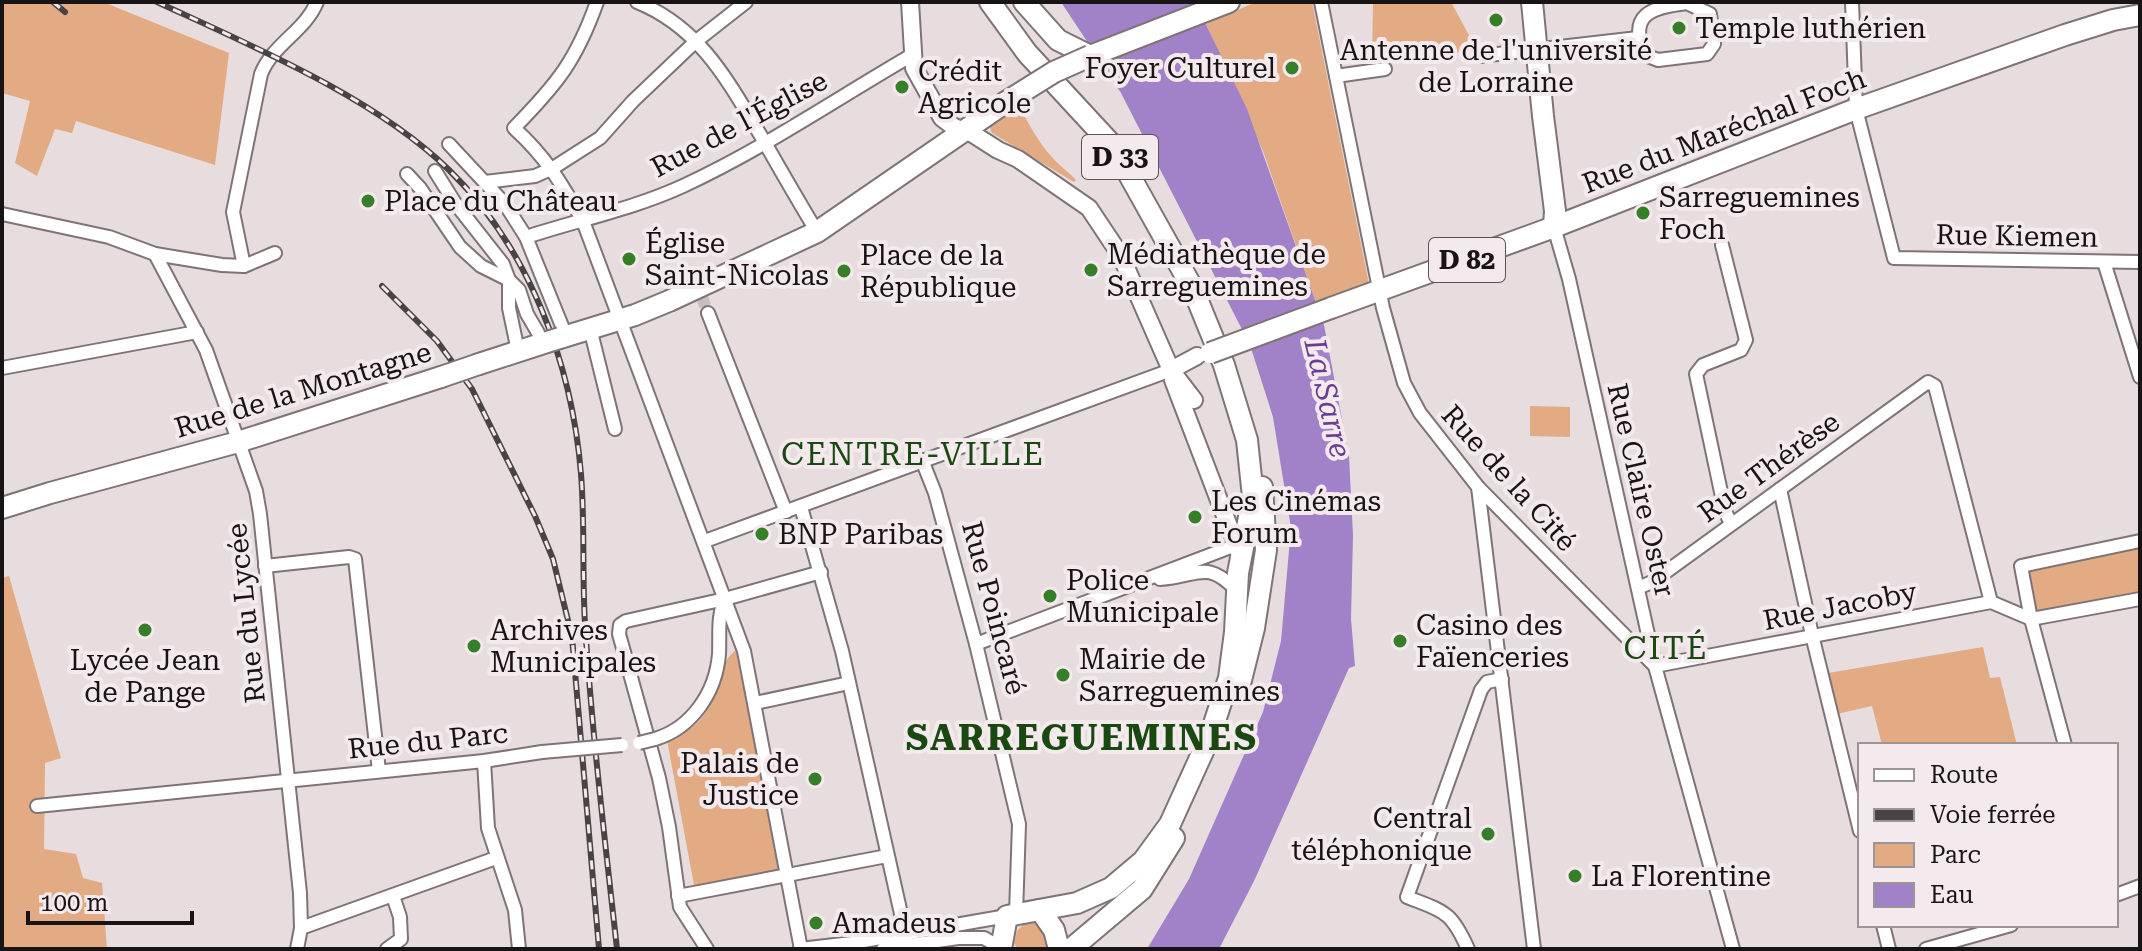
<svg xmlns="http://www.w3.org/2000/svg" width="2142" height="951" viewBox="0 0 2142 951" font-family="'Roboto Serif',serif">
<rect width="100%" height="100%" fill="#e7dcde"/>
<g fill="#e2ab83">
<path d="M2,2H103L229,53L215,165L76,121L72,133L55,129L37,176L15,163L30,101L2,93Z"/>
<path d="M1256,2H1312L1371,294L1320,314L1263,151L1206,24Z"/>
<path d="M1373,2H1451L1477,50L1372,63Z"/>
<path d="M1019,106C1029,124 1038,142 1052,157C1059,166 1068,171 1076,180L1074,182L992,133L989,126Z"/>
<path d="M1530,406L1570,407V437L1530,436Z"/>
<path d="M2140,545V598L2037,619L2027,569Z"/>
<path d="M9,576L61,758L45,763L44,849L76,854L83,878L102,883L107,949H2V578Z"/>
<path d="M1983,647L1990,678L2000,677L2017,745H1882L1872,706L1837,714L1828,673Z"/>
<path d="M736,650L780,874L694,885L667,740C675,736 684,733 691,728C718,710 712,668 736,650Z"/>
<path d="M1026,921C1043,921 1045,931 1049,944L1045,949H1017L1014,943L1017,931Z"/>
</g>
<path fill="#a181c7" d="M1061,2H1195L1247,109L1324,325L1349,456L1353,535L1351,619L1355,666L1349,668L1254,881L1219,949H1147L1189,879L1263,712L1281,641L1291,528L1273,417L1250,345L1121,93Z"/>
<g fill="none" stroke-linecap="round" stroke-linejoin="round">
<path stroke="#c8bec0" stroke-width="12" stroke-dasharray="12 6" stroke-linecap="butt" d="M701,295L708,313"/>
<g stroke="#7e7476" stroke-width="16">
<g id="minor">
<path d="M597,2C576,61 557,84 514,128C547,158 561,183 583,221L744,651L801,949"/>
<path d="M637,2C702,28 730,85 764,141C781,171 799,202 817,232"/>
<path d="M1321,2L1383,308L1404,383L1420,413L1478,487L1655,666"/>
<path d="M1852,2L1856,109L1894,258L2140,262"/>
<path d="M1687,3L1710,14L1714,44L1707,54L1658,60L1645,55C1627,14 1652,7 1687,3Z"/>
<path d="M1480,56L1638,38"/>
<path d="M1336,76L1385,69"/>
<path d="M449,144L505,204L526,237L566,336"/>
<path d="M435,171L455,203L503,264L509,280V308L518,351"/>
<path d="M407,174L420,188L460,247L481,266L509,280L519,290L527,314L544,343"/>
<path d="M485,182L535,176L553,168L600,138L633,101L695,42L746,2"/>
<path d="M2,214L109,237L155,254L206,350L256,491L260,514L300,893L301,928L297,949"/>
<path d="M1554,227L1569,279L1655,666L1733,949"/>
<path d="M526,237C578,220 633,209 683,186C763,149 836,99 912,55"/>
<path d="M1722,245L1746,340L1741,350L1703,365L1696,374L1725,511L1731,524"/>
<path d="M155,254L222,265L244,266L275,253"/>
<path d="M2104,262L2140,377"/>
<path d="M244,266L233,212L261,74C273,44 305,31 317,2"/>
<path d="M708,313L786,512"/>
<path d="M590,328L615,429"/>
<path d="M2,368L197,332"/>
<path d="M922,460L935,493L976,644L1019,824L1016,914"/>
<path d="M1478,487L1534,949"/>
<path d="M1780,489L1812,635L1860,831"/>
<path d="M801,507L842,651L908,945"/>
<path d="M705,541L1171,370"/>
<path d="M265,566L349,557L355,559L379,771"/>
<path d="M1160,579C1198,577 1206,558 1237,591"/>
<path d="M1638,588L1652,582L1928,382L1935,386L1991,602"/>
<path d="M2031,619L2140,599"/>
<path d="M976,644L1236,545"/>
<path d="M1655,666L1991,602L2031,619"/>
<path d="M755,703L849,683"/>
<path d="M655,739C692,728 716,692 719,654C720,635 717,617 725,599"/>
<path d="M2065,745L2031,619L2021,566L2140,541"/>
<path d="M484,761L488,828L515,910L519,949"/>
<path d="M37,806L484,761L542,752"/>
<path d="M2116,895L2140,886"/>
<path d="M678,896L887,856"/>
<path d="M1883,925L1889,949"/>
<path d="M301,928L496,858"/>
<path d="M387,949L401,939L400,917L393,896"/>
<path d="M707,949L680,907L669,827L659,778L619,634L620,625L626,621L725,599L821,572"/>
<path d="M800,949L852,943L1007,916"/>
<path d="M883,949L958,938H984L1001,948"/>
<path d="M1468,949C1451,911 1445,912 1407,897L1481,690L1487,682L1502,679"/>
<path d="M1926,949L2011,925"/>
</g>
</g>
<g stroke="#7e7476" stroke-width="20">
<g id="tertiary">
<path d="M910,2L914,68L942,118L954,127L973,134L998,150L1018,159L1089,208L1121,256L1171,370L1194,400"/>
<path d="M1171,370L1197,356"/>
<path d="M1173,380L1240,555"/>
</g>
</g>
<g stroke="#7e7476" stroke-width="24">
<g id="primary">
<path d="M990,2L1027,53L1113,146L1193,289L1224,365L1247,440L1253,497L1238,573L1235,632L1229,678L1210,736L1170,824L1143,861L1111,888L1077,903L1007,916L1001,949"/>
<path d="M1024,2L1058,40L1090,56L1229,2"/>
<path d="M1532,2L1543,116L1555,211L1554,227"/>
<path d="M1331,308L1554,227L1856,109L2065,35L2113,20L2140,15"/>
<path d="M560,338L635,315L669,301L817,232L1006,102"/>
<path d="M479,364L547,342"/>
<path d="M2,508L50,493L238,442L441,377"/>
<path d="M1238,692L1254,628L1266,550L1262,487"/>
<path d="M1040,910L1054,930L1059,949"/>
<path d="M1071,949L1142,889L1174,838"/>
</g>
</g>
<use href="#minor" stroke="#fff" stroke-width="12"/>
<use href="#tertiary" stroke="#fff" stroke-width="16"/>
<use href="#primary" stroke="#fff" stroke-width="20"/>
<g stroke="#484344" stroke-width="6">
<g id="rail">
<path d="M53,2L65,12"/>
<path d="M157,2C250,45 376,98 449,170C529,248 572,363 581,474C585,524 582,574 585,624C592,733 605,841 617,949"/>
<path d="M382,286L437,341L472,389L535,516L553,559L572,637L599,949"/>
</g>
</g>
<use href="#rail" stroke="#f4e9ec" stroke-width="3" stroke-dasharray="9" stroke-linecap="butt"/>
<g stroke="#7e7476" stroke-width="16" stroke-linecap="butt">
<g id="minor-bridge">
<path d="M639,743L655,739"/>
<path d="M542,752L622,745"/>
</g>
</g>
<g stroke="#7e7476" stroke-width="24" stroke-linecap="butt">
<g id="primary-bridge">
<path d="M1006,102L1054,72L1090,56"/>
<path d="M547,342L560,338"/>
<path d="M1210,353L1331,308"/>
<path d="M441,377L479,364"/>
</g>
</g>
<use href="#minor-bridge" stroke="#fff" stroke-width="12"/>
<use href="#primary-bridge" stroke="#fff" stroke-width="20"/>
</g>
<g fill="#347f28" stroke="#f4e9ec" stroke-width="3">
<circle cx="1496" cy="20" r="8"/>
<circle cx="1679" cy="28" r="8"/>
<circle cx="1292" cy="68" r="8"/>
<circle cx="902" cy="87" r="8"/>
<circle cx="368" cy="201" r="8"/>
<circle cx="1643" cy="213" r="8"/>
<circle cx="629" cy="259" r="8"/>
<circle cx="1091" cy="270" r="8"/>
<circle cx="844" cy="271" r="8"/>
<circle cx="1195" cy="517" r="8"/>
<circle cx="762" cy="534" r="8"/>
<circle cx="1050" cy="596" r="8"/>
<circle cx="145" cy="630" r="8"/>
<circle cx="1400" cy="641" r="8"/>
<circle cx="474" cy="646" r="8"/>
<circle cx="1063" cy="675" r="8"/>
<circle cx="815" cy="779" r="8"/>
<circle cx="1488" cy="834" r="8"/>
<circle cx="1575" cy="876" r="8"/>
<circle cx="816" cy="923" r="8"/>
</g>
<g text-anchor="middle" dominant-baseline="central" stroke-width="8" stroke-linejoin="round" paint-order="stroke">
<g fill="#f4e9ec" stroke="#5a5456" stroke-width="2">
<rect x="1082" y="135" width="76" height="44" rx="6"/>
<rect x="1429" y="238" width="76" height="44" rx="6"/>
</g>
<g font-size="26" font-weight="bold" fill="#181415">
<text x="1120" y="157">D 33</text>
<text x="1467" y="260">D 82</text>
</g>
<g font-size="28" fill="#181415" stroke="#f4e9ec" text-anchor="start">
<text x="1695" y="28">Temple luthérien</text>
<text x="1496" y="50" text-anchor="middle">Antenne de l'université<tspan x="1496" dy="32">de Lorraine</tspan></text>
<text x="1276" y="68" text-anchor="end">Foyer Culturel</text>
<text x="918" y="71">Crédit<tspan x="918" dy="32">Agricole</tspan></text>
<text x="1659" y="197">Sarreguemines<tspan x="1659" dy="32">Foch</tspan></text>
<text x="384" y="201">Place du Château</text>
<text x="645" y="243">Église<tspan x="645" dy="32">Saint-Nicolas</tspan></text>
<text x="1107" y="254">Médiathèque de<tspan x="1107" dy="32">Sarreguemines</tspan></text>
<text x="860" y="255">Place de la<tspan x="860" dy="32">République</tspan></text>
<text x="1211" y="501">Les Cinémas<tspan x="1211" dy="32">Forum</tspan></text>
<text x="778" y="534">BNP Paribas</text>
<text x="1066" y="580">Police<tspan x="1066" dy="32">Municipale</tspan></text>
<text x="1416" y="625">Casino des<tspan x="1416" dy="32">Faïenceries</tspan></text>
<text x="490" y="630">Archives<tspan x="490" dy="32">Municipales</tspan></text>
<text x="1079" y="659">Mairie de<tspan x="1079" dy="32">Sarreguemines</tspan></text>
<text x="145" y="660" text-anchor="middle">Lycée Jean<tspan x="145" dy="32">de Pange</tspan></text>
<text x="799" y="763" text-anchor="end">Palais de<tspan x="799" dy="32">Justice</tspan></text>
<text x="1472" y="818" text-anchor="end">Central<tspan x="1472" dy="32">téléphonique</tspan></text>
<text x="1591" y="876">La Florentine</text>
<text x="832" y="923">Amadeus</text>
</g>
<g font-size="28" fill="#181415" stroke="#f4e9ec">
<text transform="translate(739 124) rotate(-28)">Rue de l'Église</text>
<text transform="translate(1724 131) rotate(-21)">Rue du Maréchal Foch</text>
<text transform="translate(2017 236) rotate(1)">Rue Kiemen</text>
<text transform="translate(303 390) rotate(-17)">Rue de la Montagne</text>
<text transform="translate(1769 467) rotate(-36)">Rue Thérèse</text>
<text transform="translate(1509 478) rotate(48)">Rue de la Cité</text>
<text transform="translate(1641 490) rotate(77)">Rue Claire Oster</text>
<text transform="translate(1840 606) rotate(-11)">Rue Jacoby</text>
<text transform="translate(994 608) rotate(75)">Rue Poincaré</text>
<text transform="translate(246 613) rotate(-96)">Rue du Lycée</text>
<text transform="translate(428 741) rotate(-6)">Rue du Parc</text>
</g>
<g font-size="30" font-style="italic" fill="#683e93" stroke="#f4e9ec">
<text transform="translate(1328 398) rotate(77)">La Sarre</text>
</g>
<g font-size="32" letter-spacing="2" fill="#194911" stroke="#f4e9ec">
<text x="913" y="454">CENTRE-VILLE</text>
<text x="1666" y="648">CITÉ</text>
</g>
<g font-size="36" font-weight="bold" letter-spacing="2" fill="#194911" stroke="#f4e9ec">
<text x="1082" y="738">SARREGUEMINES</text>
</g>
</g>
<rect width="2142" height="951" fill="none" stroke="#181415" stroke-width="8"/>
<rect x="1858" y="743" width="260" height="184" fill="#f4e9ec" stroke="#9c9496" stroke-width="2"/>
<rect x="1874" y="769" width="40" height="12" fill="#ffffff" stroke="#9c9496" stroke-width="2"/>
<text x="1930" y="783" font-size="24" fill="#181415">Route</text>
<rect x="1874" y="809" width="40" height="12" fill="#484344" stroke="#9c9496" stroke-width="2"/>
<text x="1930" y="823" font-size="24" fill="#181415">Voie ferrée</text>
<rect x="1874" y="843" width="40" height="24" fill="#e2ab83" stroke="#9c9496" stroke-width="2"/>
<text x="1930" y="863" font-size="24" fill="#181415">Parc</text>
<rect x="1874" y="883" width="40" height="24" fill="#a181c7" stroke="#9c9496" stroke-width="2"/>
<text x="1930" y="903" font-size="24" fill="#181415">Eau</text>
<path d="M28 911v12h164v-12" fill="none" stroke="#181415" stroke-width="4"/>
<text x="40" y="911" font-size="24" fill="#181415" stroke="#f4e9ec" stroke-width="6" paint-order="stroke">100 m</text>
</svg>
